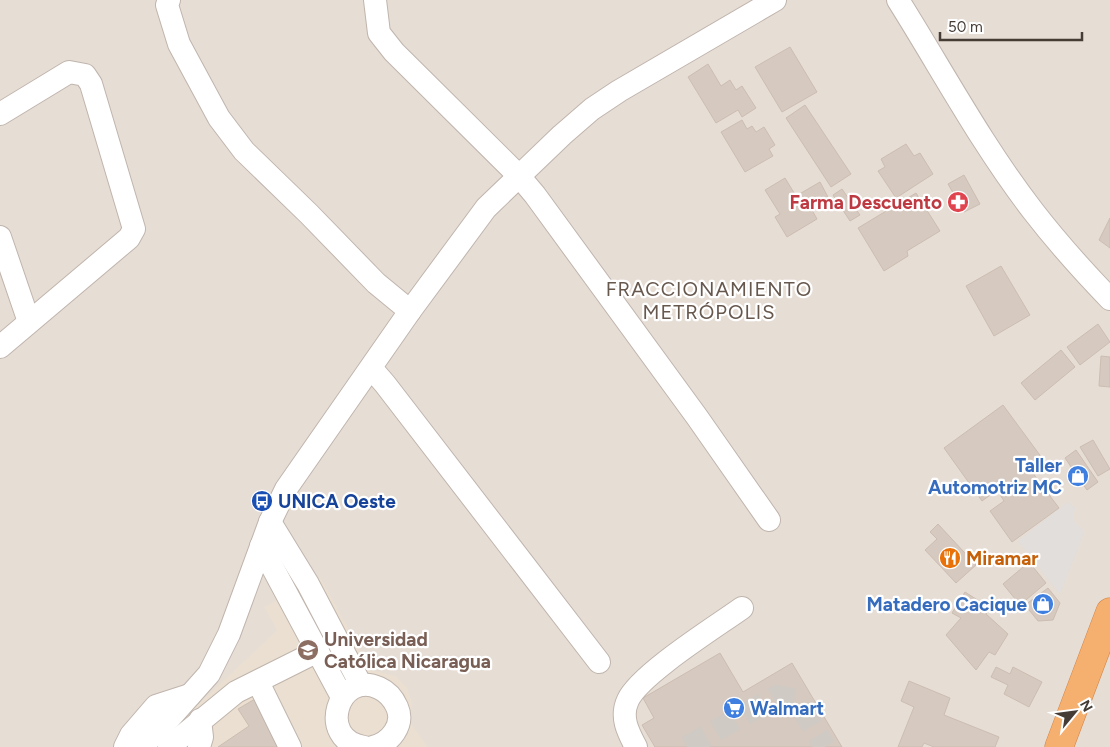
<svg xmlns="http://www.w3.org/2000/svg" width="1110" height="747" viewBox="0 0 1110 747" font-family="Figtree,sans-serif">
<rect width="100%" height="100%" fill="#f2ede7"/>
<rect fill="#e6ddd5" x="0" y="0" width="1110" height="747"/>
<path fill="#eadfd1" d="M320,577L371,670L396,676L407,687L412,703L410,722L428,747H153L277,630L264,607Z"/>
<path fill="#e1dedb" d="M1068,502L1075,508L1073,520L1084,532L1060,594L1018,541Z"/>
<g fill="#d6c9c0" stroke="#cdbdb1">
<path d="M790,47L817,92L782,112L755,67Z"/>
<path d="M708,64L721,86L730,80L736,90L742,86L756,108L742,117L738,110L716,123L688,77Z"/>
<path d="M805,105L851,174L831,187L786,118Z"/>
<path d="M742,120L747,129L752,126L756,132L764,127L775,145L769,149L773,156L745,172L721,132Z"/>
<path d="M906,144L914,156L920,153L933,174L896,198L878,171L885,167L881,159Z"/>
<path d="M964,175L980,204L964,212L948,184Z"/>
<path d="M785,178L796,196L820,182L829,199L812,210L817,219L787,237L775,217L780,214L765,190Z"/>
<path d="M842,189L860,215L850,221L833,195Z"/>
<path d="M916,193L940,231L907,251L908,256L884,271L858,228Z"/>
<path d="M1110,218V248L1099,240Z"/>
<path d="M1001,266L1030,315L994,336L966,286Z"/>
<path d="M1098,324L1110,342L1080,365L1067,347Z"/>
<path d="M1061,350L1075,367L1035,400L1021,383Z"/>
<path d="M1101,356L1110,357V387L1099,386Z"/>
<path d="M1003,405L1042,458L1029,468L1059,508L1012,542L990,511L1004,501L997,490L982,501L944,448Z"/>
<path d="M1093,440L1110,469L1098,476L1080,447Z"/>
<path d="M1076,450L1098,482L1087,490L1065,458Z"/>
<path d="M938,524L976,565L956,583L925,550L937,539L930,532Z"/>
<path d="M1029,562L1046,583L1020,605L1003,584Z"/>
<path d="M1048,588L1060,603L1053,620L1038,621L1025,605Z"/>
<path d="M965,592L990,608L986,614L1008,634L995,655L989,652L976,670L946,635L961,618L952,613Z"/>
<path d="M720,653L743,692L792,663L842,747H655L642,725L654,718L643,698Z"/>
<path d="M996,667L1010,674L1013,667L1042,682L1029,707L1004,694L1008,685L991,677Z"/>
<path d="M909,681L950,698L944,715L999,737L995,747H934L924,743L922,747H898L914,707L901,701Z"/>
<path d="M260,696L284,747H218L249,726L238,709Z"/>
</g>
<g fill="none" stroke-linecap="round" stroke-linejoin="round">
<path stroke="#cfcac4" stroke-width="22" stroke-dasharray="22 11" stroke-linecap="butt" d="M687,747L777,696L797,700L825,747"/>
<g stroke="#c0b5ad" stroke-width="24">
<g id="minor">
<path d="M169,0L167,5L179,44L219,118L244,151L309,214L376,283L410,311"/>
<path d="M375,0L379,33L394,52L519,176L535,195L697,417L769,520"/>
<path d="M898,0C942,70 982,145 1033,211C1057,242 1083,271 1110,299"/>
<path d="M0,114L69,72L85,75L91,84L134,229L129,238L0,347"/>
<path d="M0,237L29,322"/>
<path d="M372,369L385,384L599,662"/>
<path d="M270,522L308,584L361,685"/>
<path d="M261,546L342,697"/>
<path d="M258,682L290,747"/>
<path d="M125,747L131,735L156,706L190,695"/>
<path d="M141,747L160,729L209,674L229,634L270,522L286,489L410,311L486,208L562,135L592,109L619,91L775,0"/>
<path d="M169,747L236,692L318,651"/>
<path d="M199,747L202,737L200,720"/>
<path d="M364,747C316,740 338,669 379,688C388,692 393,698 397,707C405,725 390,743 373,747"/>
<path d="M636,747C628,732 620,717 628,700C640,674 717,626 742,608"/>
</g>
</g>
<g stroke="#d38140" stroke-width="29">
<path id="highway" d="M1059,747L1110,612"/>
</g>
<use href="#minor" stroke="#fff" stroke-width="22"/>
<use href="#highway" stroke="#f5af6f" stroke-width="28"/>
</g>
<defs>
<g id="pharmacy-disc" transform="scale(1.125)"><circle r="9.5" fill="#e0444e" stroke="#fff"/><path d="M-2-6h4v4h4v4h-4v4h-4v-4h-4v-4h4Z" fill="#fff"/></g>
<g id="shop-disc" transform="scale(1.125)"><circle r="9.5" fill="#3f7fe0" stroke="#fff"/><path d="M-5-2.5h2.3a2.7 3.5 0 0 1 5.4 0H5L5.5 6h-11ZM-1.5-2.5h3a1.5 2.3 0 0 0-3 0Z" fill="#fff"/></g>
<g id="bus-disc" transform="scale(1.125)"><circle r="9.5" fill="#1a4fb4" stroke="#fff"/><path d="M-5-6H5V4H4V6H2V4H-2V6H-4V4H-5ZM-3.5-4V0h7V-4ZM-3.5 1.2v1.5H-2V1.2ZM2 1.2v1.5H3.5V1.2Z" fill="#fff"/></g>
<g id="restaurant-disc" transform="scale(1.125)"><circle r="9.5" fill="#e8710a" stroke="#fff"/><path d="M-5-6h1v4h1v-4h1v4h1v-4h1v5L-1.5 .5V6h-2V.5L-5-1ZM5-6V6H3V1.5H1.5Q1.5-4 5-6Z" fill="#fff"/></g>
<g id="university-disc" transform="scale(1.125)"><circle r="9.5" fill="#8d6e63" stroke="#fff"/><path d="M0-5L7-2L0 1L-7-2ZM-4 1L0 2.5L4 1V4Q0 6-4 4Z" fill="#fff"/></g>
<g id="supermarket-disc" transform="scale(1.125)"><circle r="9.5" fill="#3f7fe0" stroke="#fff"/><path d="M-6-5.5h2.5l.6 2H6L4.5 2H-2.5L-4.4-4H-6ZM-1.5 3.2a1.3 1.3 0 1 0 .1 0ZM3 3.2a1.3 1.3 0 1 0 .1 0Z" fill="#fff"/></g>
</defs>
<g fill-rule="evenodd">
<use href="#pharmacy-disc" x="958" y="202"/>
<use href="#shop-disc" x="1078" y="476"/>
<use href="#bus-disc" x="262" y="501"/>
<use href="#restaurant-disc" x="950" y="558"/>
<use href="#shop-disc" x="1043" y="604"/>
<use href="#university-disc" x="308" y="650"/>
<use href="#supermarket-disc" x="734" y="708"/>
</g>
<g text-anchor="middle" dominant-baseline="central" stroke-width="4.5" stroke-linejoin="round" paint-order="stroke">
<g font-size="19" font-weight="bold" fill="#be3a42" stroke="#fff" text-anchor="end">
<text x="942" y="202">Farma Descuento</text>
</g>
<g font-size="19" font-weight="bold" fill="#366cbe" stroke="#fff" text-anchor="end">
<text x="1062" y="465">Taller<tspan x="1062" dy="22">Automotriz MC</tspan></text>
<text x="1027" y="604">Matadero Cacique</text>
<text x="750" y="708" text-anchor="start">Walmart</text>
</g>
<g font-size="19" font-weight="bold" fill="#164399" stroke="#fff" text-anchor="start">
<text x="278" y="501">UNICA Oeste</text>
</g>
<g font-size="19" font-weight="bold" fill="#c56008" stroke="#fff" text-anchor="start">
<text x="966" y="558">Miramar</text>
</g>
<g font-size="19" font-weight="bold" fill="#785e54" stroke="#fff" text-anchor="start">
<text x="324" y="639">Universidad<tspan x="324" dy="22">Católica Nicaragua</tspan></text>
</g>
<g font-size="20" letter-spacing="1" fill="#67584e" stroke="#fff">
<text x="709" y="289">FRACCIONAMIENTO<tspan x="709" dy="23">METRÓPOLIS</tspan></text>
</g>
</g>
<g transform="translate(1075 712) rotate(61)" stroke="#ffffff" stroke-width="4" paint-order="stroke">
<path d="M0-4L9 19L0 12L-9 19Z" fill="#453c36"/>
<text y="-8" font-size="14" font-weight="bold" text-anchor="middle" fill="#453c36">N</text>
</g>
<path d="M940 32v8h142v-8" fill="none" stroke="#453c36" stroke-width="2.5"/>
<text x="948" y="32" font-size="15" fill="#453c36" stroke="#ffffff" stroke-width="4" paint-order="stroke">50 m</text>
</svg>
